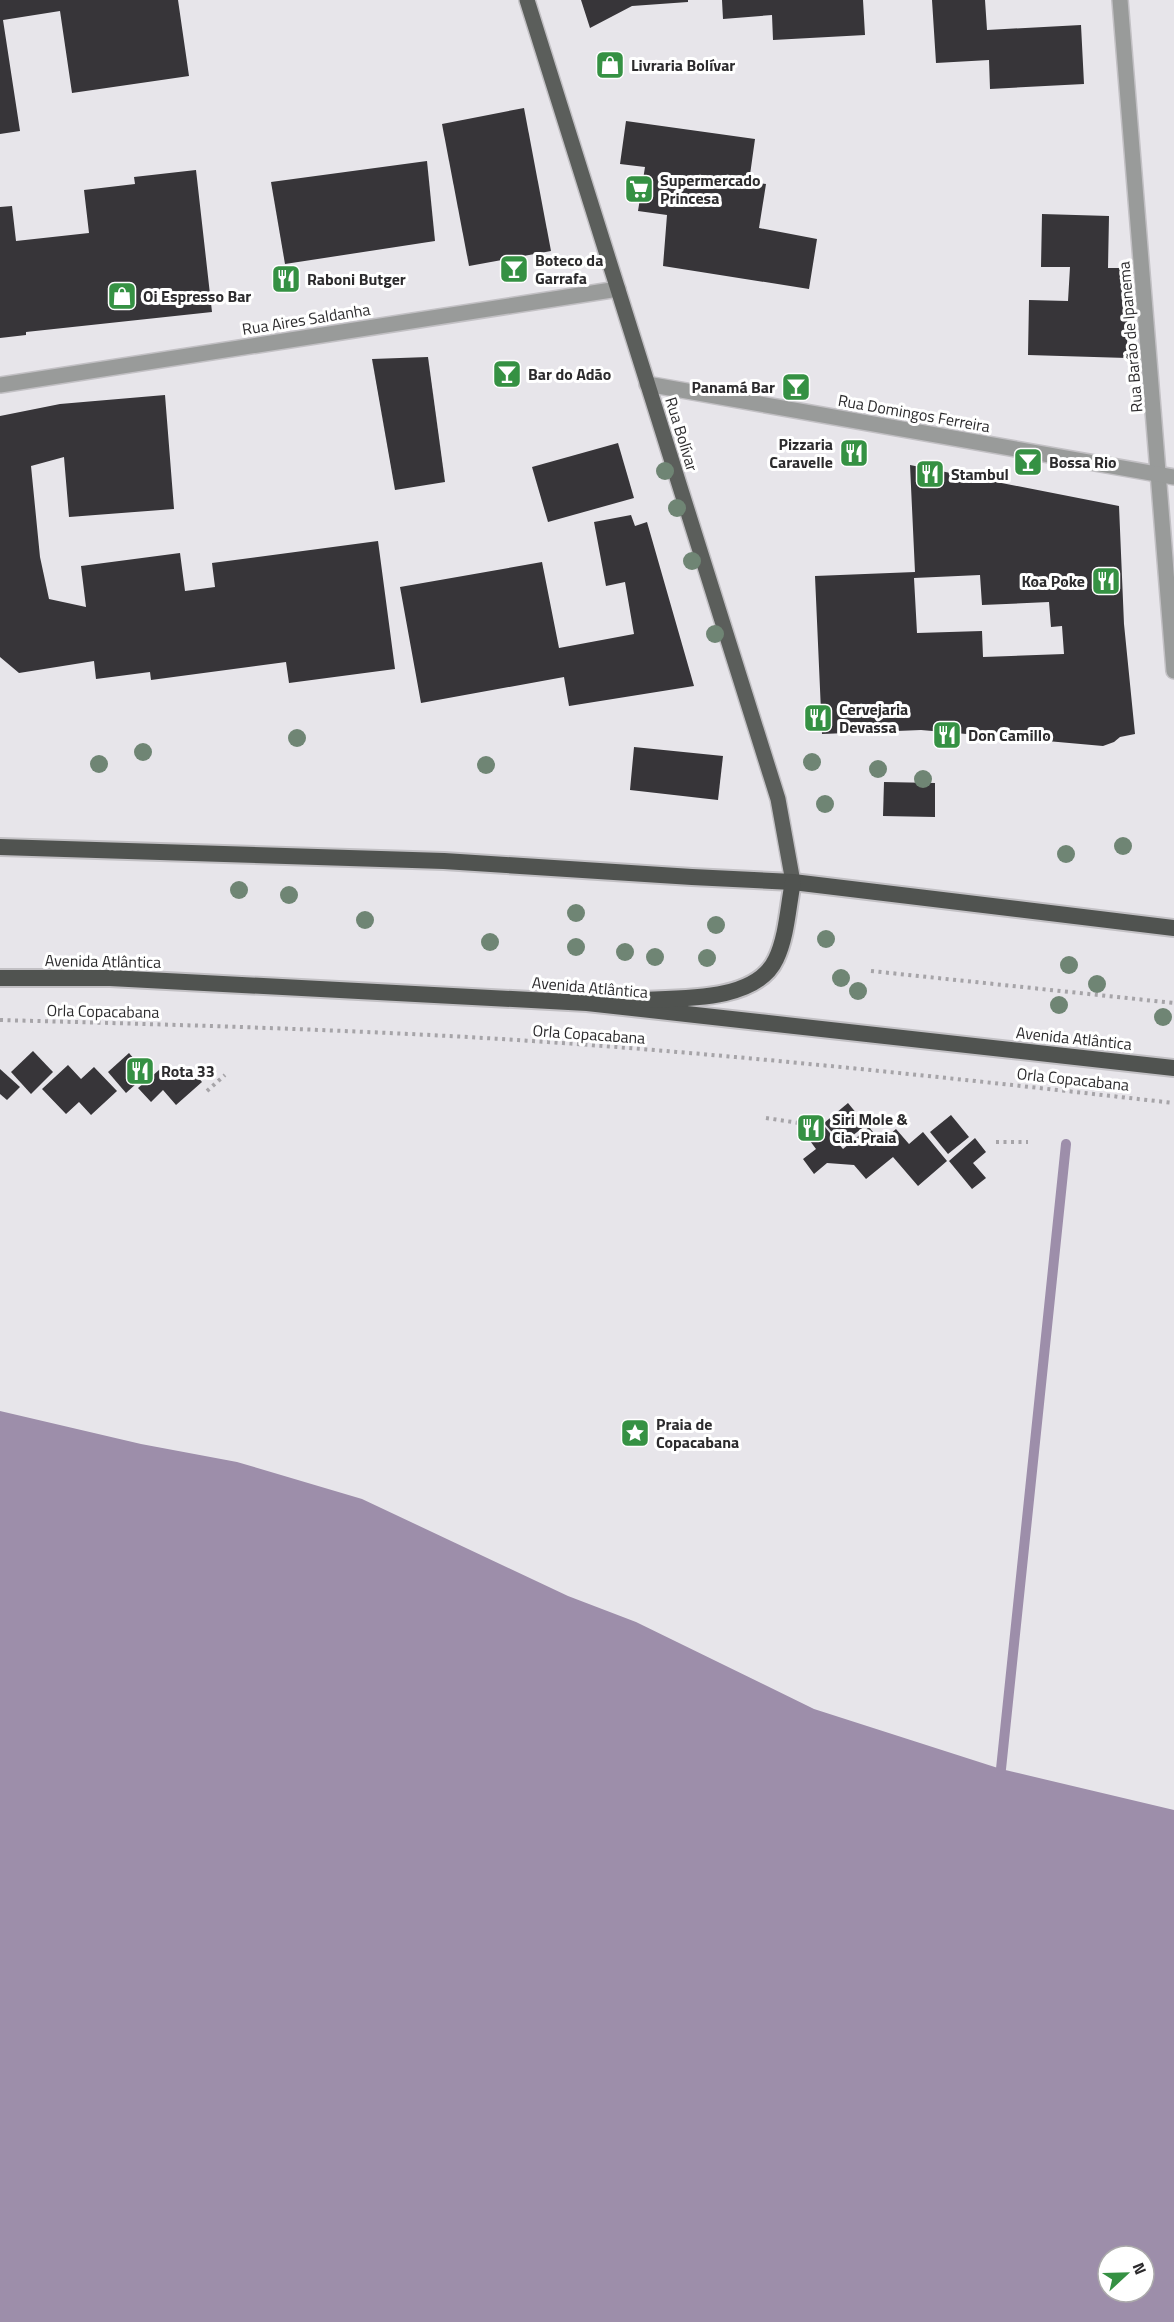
<svg xmlns="http://www.w3.org/2000/svg" width="1174" height="2322" viewBox="0 0 1174 2322" font-family="'Titillium Web',sans-serif">
<rect width="100%" height="100%" fill="#e7e5ea"/>
<path fill="#9d8eaa" fill-rule="evenodd" d="M0,1411L141,1444L237,1462L362,1499L568,1596L636,1622L814,1709L1001,1769L1174,1810V2322H0ZM1108,2256H1144V2292H1108Z"/>
<g fill="none" stroke-linecap="round" stroke-linejoin="round">
<path stroke="#9d8eaa" stroke-width="10" d="M1001,1769L1066,1144"/>
</g>
<g fill="#373539" fill-rule="evenodd">
<path d="M0,0H178L189,76L72,93L60,11L3,20L20,131L0,134Z"/>
<path d="M581,0H688V2L632,6L590,28Z"/>
<path d="M722,0H863L865,35L773,40L772,15L723,19Z"/>
<path d="M932,0H985L987,30L1081,25L1084,84L990,89L989,60L936,63Z"/>
<path d="M524,108L551,251L469,266L442,124Z"/>
<path d="M626,121L755,139L749,182L766,184L759,228L817,239L809,289L663,266L667,215L638,211L645,167L620,164Z"/>
<path d="M427,161L435,241L285,264L271,182Z"/>
<path d="M196,170L212,312L26,332V335L0,338V207L12,206L16,241L89,233L84,190L135,184L134,177Z"/>
<path d="M1042,214L1109,216L1108,268H1128L1127,358L1028,355L1029,300L1068,301L1070,267H1041Z"/>
<path d="M428,357L445,482L395,490L372,359Z"/>
<path d="M165,395L174,509L69,517L64,457L31,466L40,557L49,599L86,607L81,566L180,553L185,591L215,587L212,563L378,541L395,669L289,683L286,662L151,680L150,672L96,679L94,661L19,673L0,657V416L60,404Z"/>
<path d="M618,443L634,498L548,522L532,467Z"/>
<path d="M910,465L1119,506L1124,624L1135,734L1120,737L1114,742L1103,746L921,730L822,734L815,576L915,572ZM980,575L982,605L1049,602L1051,627L1062,626L1064,654L983,657L982,631L917,633L914,578Z"/>
<path d="M631,515L635,526L647,522L694,686L569,706L564,677L421,703L400,587L542,562L559,648L634,634L625,582L606,586L594,522Z"/>
<path d="M634,747L723,756L718,800L630,790Z"/>
<path d="M884,782L935,783V817L883,816Z"/>
<path d="M33,1051L53,1072L31,1094L11,1072Z"/>
<path d="M129,1053L147,1074L126,1093L108,1072Z"/>
<path d="M166,1064L179,1078L190,1068L202,1082L176,1105L163,1090L151,1102L138,1088Z"/>
<path d="M68,1065L81,1079L94,1067L117,1091L91,1115L79,1102L66,1114L42,1089Z"/>
<path d="M0,1069L20,1087L7,1100L0,1094Z"/>
<path d="M848,1103L866,1125L842,1144L824,1123Z"/>
<path d="M951,1115L969,1137L948,1154L930,1132Z"/>
<path d="M821,1122L843,1149L869,1127L881,1142L896,1129L909,1144L923,1132L947,1161L918,1186L893,1157L866,1179L854,1165L827,1163L814,1174L803,1159L816,1149L805,1134Z"/>
<path d="M975,1138L986,1152L973,1163L986,1178L972,1189L949,1161Z"/>
</g>
<g fill="none" stroke-linecap="round" stroke-linejoin="round">
<g stroke="#c2c0c4" stroke-width="18">
<g id="minor">
<path d="M1120,0L1174,671"/>
<path d="M647,384L1174,477"/>
<path d="M0,385L618,289"/>
</g>
</g>
<g stroke="#c2c0c4" stroke-width="18">
<path id="primary" d="M527,0L778,799L793,882"/>
</g>
<g stroke="#c2c0c4" stroke-width="20">
<g id="trunk">
<path d="M0,847L444,861L692,877L793,882L1174,928"/>
<path d="M0,978H110L587,1003L1174,1068"/>
<path d="M636,1000C677,998 756,1003 776,959C787,936 788,906 793,882"/>
</g>
</g>
<g stroke="#a6a4a8" stroke-width="4" stroke-dasharray="3 4.5" stroke-linecap="butt">
<path d="M871,971L1174,1003"/>
<path d="M0,1020C150,1024 300,1028 449,1036C692,1049 933,1076 1174,1103"/>
<path d="M207,1091L225,1075"/>
<path d="M766,1118L799,1123"/>
<path d="M996,1142H1028"/>
</g>
<use href="#minor" stroke="#999b9a" stroke-width="15"/>
<use href="#primary" stroke="#5b5e5b" stroke-width="15"/>
<use href="#trunk" stroke="#505350" stroke-width="16"/>
</g>
<g fill="#6f8574">
<circle cx="665" cy="471" r="9"/>
<circle cx="677" cy="508" r="9"/>
<circle cx="692" cy="561" r="9"/>
<circle cx="715" cy="634" r="9"/>
<circle cx="297" cy="738" r="9"/>
<circle cx="143" cy="752" r="9"/>
<circle cx="812" cy="762" r="9"/>
<circle cx="99" cy="764" r="9"/>
<circle cx="486" cy="765" r="9"/>
<circle cx="878" cy="769" r="9"/>
<circle cx="923" cy="779" r="9"/>
<circle cx="825" cy="804" r="9"/>
<circle cx="1123" cy="846" r="9"/>
<circle cx="1066" cy="854" r="9"/>
<circle cx="239" cy="890" r="9"/>
<circle cx="289" cy="895" r="9"/>
<circle cx="576" cy="913" r="9"/>
<circle cx="365" cy="920" r="9"/>
<circle cx="716" cy="925" r="9"/>
<circle cx="826" cy="939" r="9"/>
<circle cx="490" cy="942" r="9"/>
<circle cx="576" cy="947" r="9"/>
<circle cx="625" cy="952" r="9"/>
<circle cx="655" cy="957" r="9"/>
<circle cx="707" cy="958" r="9"/>
<circle cx="1069" cy="965" r="9"/>
<circle cx="841" cy="978" r="9"/>
<circle cx="1097" cy="984" r="9"/>
<circle cx="858" cy="991" r="9"/>
<circle cx="1059" cy="1005" r="9"/>
<circle cx="1163" cy="1017" r="9"/>
</g>
<defs>
<g id="shop-square" transform="scale(1.5)"><rect x="-9" y="-9" width="18" height="18" rx="4" fill="#359143" stroke="#fff"/><path d="M-5-2.5h2.3a2.7 3.5 0 0 1 5.4 0H5L5.5 6h-11ZM-1.5-2.5h3a1.5 2.3 0 0 0-3 0Z" fill="#fff"/></g>
<g id="supermarket-square" transform="scale(1.5)"><rect x="-9" y="-9" width="18" height="18" rx="4" fill="#359143" stroke="#fff"/><path d="M-6-5.5h2.5l.6 2H6L4.5 2H-2.5L-4.4-4H-6ZM-1.5 3.2a1.3 1.3 0 1 0 .1 0ZM3 3.2a1.3 1.3 0 1 0 .1 0Z" fill="#fff"/></g>
<g id="bar-square" transform="scale(1.5)"><rect x="-9" y="-9" width="18" height="18" rx="4" fill="#359143" stroke="#fff"/><path d="M-6-5H6L.8 .8V4.5H3.5V6h-7V4.5H-.8V.8Z" fill="#fff"/></g>
<g id="restaurant-square" transform="scale(1.5)"><rect x="-9" y="-9" width="18" height="18" rx="4" fill="#359143" stroke="#fff"/><path d="M-5-6h1v4h1v-4h1v4h1v-4h1v5L-1.5 .5V6h-2V.5L-5-1ZM5-6V6H3V1.5H1.5Q1.5-4 5-6Z" fill="#fff"/></g>
<g id="sight-square" transform="scale(1.5)"><rect x="-9" y="-9" width="18" height="18" rx="4" fill="#359143" stroke="#fff"/><path d="M0-6L1.8-2.2L6-1.7L2.9 1.2L3.7 5.4L0 3.3L-3.7 5.4L-2.9 1.2L-6-1.7L-1.8-2.2Z" fill="#fff"/></g>
</defs>
<g fill-rule="evenodd">
<use href="#shop-square" x="610" y="65"/>
<use href="#supermarket-square" x="639" y="189"/>
<use href="#bar-square" x="514" y="269"/>
<use href="#restaurant-square" x="286" y="279"/>
<use href="#shop-square" x="122" y="296"/>
<use href="#bar-square" x="507" y="374"/>
<use href="#bar-square" x="796" y="387"/>
<use href="#restaurant-square" x="854" y="453"/>
<use href="#bar-square" x="1028" y="462"/>
<use href="#restaurant-square" x="930" y="474"/>
<use href="#restaurant-square" x="1106" y="581"/>
<use href="#restaurant-square" x="818" y="718"/>
<use href="#restaurant-square" x="947" y="735"/>
<use href="#restaurant-square" x="140" y="1071"/>
<use href="#restaurant-square" x="811" y="1128"/>
<use href="#sight-square" x="635" y="1433"/>
</g>
<g text-anchor="middle" dominant-baseline="central" stroke-width="6" stroke-linejoin="round" paint-order="stroke">
<g font-size="16" font-weight="bold" fill="#2c2b2d" stroke="#fff" text-anchor="start">
<text x="631" y="65">Livraria Bolívar</text>
<text x="660" y="180">Supermercado<tspan x="660" dy="18">Princesa</tspan></text>
<text x="535" y="260">Boteco da<tspan x="535" dy="18">Garrafa</tspan></text>
<text x="307" y="279">Raboni Butger</text>
<text x="143" y="296">Oi Espresso Bar</text>
<text x="528" y="374">Bar do Adão</text>
<text x="775" y="387" text-anchor="end">Panamá Bar</text>
<text x="833" y="444" text-anchor="end">Pizzaria<tspan x="833" dy="18">Caravelle</tspan></text>
<text x="1049" y="462">Bossa Rio</text>
<text x="951" y="474">Stambul</text>
<text x="1085" y="581" text-anchor="end">Koa Poke</text>
<text x="839" y="709">Cervejaria<tspan x="839" dy="18">Devassa</tspan></text>
<text x="968" y="735">Don Camillo</text>
<text x="161" y="1071">Rota 33</text>
<text x="832" y="1119">Siri Mole &amp;<tspan x="832" dy="18">Cia. Praia</tspan></text>
<text x="656" y="1424">Praia de<tspan x="656" dy="18">Copacabana</tspan></text>
</g>
<g font-size="16" fill="#2c2b2d" stroke="#fff">
<text transform="translate(306 319) rotate(-9)">Rua Aires Saldanha</text>
<text transform="translate(1130 337) rotate(-95)">Rua Barão de Ipanema</text>
<text transform="translate(914 413) rotate(10)">Rua Domingos Ferreira</text>
<text transform="translate(682 434) rotate(73)">Rua Bolívar</text>
<text transform="translate(103 961) rotate(1)">Avenida Atlântica</text>
<text transform="translate(590 987) rotate(5)">Avenida Atlântica</text>
<text transform="translate(103 1011) rotate(1)">Orla Copacabana</text>
<text transform="translate(589 1034) rotate(4)">Orla Copacabana</text>
<text transform="translate(1074 1038) rotate(6)">Avenida Atlântica</text>
<text transform="translate(1073 1079) rotate(6)">Orla Copacabana</text>
</g>
</g>
<g transform="translate(1126 2274) rotate(68)"><circle r="28" fill="#ffffff" stroke="#abaaab" stroke-width="1.5"/>
<path d="M0-4.5L10 22L0 15L-10 22Z" fill="#359143"/>
<text y="-9" font-size="16" font-weight="bold" text-anchor="middle" fill="#2c2b2d">N</text>
</g>
</svg>
